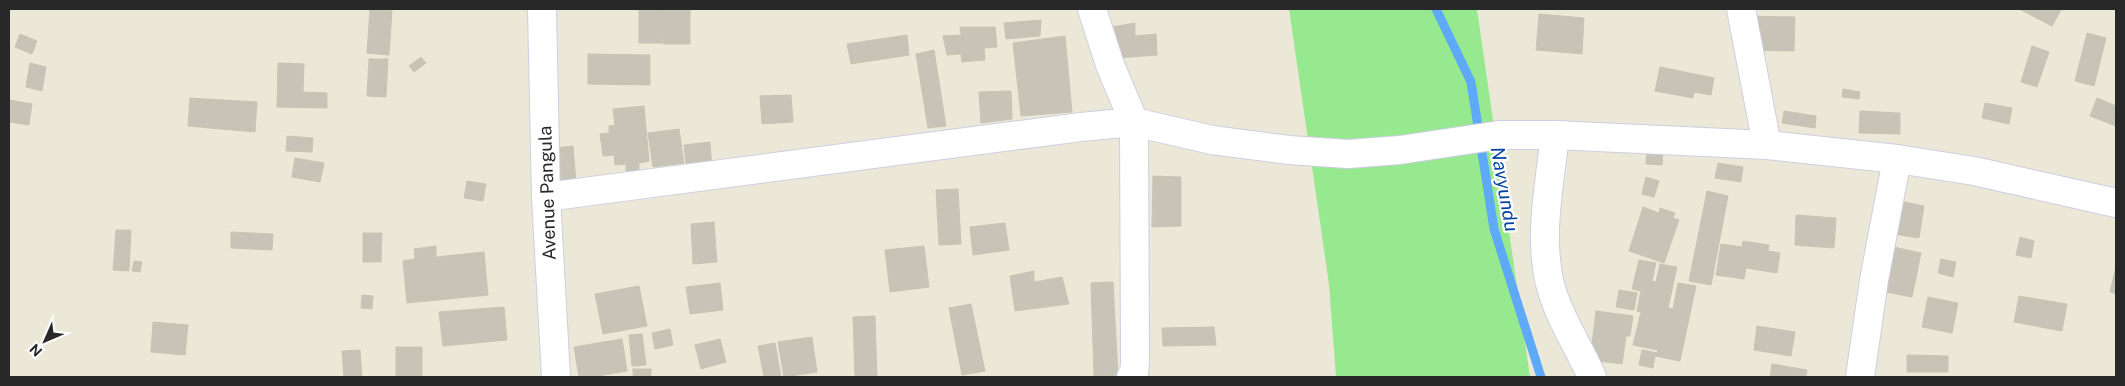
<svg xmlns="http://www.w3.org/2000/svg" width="2125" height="386" viewBox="0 0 2125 386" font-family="'Public Sans',sans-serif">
<rect width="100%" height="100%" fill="#ece8d7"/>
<path fill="#96e98e" d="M1289,9H1477L1530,377H1336L1329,284Z"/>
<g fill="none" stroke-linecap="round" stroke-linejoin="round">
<path stroke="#5fa9f9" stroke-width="9" d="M1436,9L1471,82L1494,229L1541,377"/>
</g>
<g fill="#c7c4b7" stroke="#c7c5b1">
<rect x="639" y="9" width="23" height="34"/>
<path d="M662,9H690V44H663Z"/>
<path d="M2019,9H2059L2061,10L2052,26Z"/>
<path d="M370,10L392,11L389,55L367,53Z"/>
<path d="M1539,14L1584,18L1582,54L1536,50Z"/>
<path d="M1741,16L1795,17L1794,51L1741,50Z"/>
<path d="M1041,20L1040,36L1006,39L1004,23Z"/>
<path d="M1135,23V36L1156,34L1157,55L1116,58L1112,27Z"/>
<path d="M960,27H995L997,47L984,48L985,60L962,62L961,54L947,55L943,36L961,35Z"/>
<path d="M2087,33L2106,38L2094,86L2075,81Z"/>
<path d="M20,34L37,41L32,54L15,47Z"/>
<path d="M907,35L909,55L851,64L847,44Z"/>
<path d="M1065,36L1072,112L1021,116L1013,43Z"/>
<path d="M2032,46L2049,52L2037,87L2021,82Z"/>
<path d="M934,50L946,126L928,128L916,54Z"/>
<path d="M588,54L650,55V85L588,84Z"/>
<path d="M421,57L426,63L414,72L409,66Z"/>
<path d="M369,59H388L386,97L367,96Z"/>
<path d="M30,63L46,67L42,91L26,87Z"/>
<path d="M278,63L304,64L303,92L327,93V108L277,107Z"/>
<path d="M1660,67L1714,78L1711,95L1694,92L1693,98L1655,91Z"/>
<path d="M1843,89L1860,92L1859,99L1842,97Z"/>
<path d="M1011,91L1012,119L981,123L979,92Z"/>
<path d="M791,95L793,122L762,124L760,96Z"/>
<path d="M190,98L257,102L255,132L188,126Z"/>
<path d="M2097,98L2116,106V126L2090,116Z"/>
<path d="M9,100L32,104L29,125L9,122Z"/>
<path d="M1985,103L2012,108L2009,124L1982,118Z"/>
<path d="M644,106L649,161L639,163V170L626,172V164L615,165L614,155L603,156L600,134L609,133V126L615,125L613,109Z"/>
<path d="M1784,111L1816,116L1815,128L1782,123Z"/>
<path d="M1860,111L1900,113V134L1859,133Z"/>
<path d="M679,129L684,163L653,167L648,133Z"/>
<path d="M287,136L313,138L312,152L286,151Z"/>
<path d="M710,142L712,170L687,172L684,145Z"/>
<path d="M573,146L576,182L559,183L555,148Z"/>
<path d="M1647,149L1663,150L1662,165L1646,164Z"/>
<path d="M295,158L324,163L320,182L292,177Z"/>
<path d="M1718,163L1743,167L1741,182L1715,178Z"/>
<path d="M1153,176L1181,177V226L1152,227Z"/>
<path d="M1646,177L1659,181L1654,197L1642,194Z"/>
<path d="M467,181L486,184L483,201L464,198Z"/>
<path d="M958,189L961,244L939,245L936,190Z"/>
<path d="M1707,191L1728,196L1711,285L1689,281Z"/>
<path d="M1900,201L1924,206L1919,238L1894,234Z"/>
<path d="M1643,207L1659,213L1660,208L1675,213L1673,218L1679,220L1664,263L1629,251Z"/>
<path d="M1796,215L1836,218L1834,248L1795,245Z"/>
<path d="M714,222L717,262L693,264L691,224Z"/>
<path d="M1005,223L1009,250L973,255L970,227Z"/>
<path d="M116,230H131L129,271L113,270Z"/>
<path d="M231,232L273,234L272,250L231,248Z"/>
<path d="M363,233H382L381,262H363Z"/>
<path d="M2020,237L2034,241L2031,258L2016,255Z"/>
<path d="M1743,241L1769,245L1768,251L1780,253L1777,273L1746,268L1744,279L1716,275L1721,244L1742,247Z"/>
<path d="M436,246V257L484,252L488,295L407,303L403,261L415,259L414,249Z"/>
<path d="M924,246L929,287L890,292L885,250Z"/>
<path d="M1889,246L1921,253L1912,297L1880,291Z"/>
<path d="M1941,259L1956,262L1953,277L1938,273Z"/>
<path d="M1639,260L1656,263L1652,281L1656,282L1660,264L1677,267L1668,308L1673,309L1678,283L1696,286L1680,361L1655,356L1653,368L1639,365L1642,350L1657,353L1658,350L1633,345L1641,312L1637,311L1641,291L1632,289Z"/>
<path d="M134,261L142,262L140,272L132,271Z"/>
<path d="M2116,267V294L2110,292Z"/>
<path d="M1034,271V282L1062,277L1069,304L1015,311L1010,276Z"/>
<path d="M1113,282L1118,375L1094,377L1091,283Z"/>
<path d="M720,283L723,310L690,314L686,287Z"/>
<path d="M639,286L647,326L603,334L595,294Z"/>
<path d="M1619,290L1637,293L1634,310L1616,307Z"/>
<path d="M362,295L373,296L372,309L361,308Z"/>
<path d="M2019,296L2067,304L2062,331L2014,322Z"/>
<path d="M1928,297L1958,303L1952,333L1922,327Z"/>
<path d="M971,304L985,371L962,375L949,308Z"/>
<path d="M504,307L507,340L443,346L439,312Z"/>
<path d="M1596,311L1633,316L1630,336H1626L1622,364L1590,360Z"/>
<path d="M875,316L877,377H855L853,317Z"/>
<path d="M153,322L188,325L185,355L151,352Z"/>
<path d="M1757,326L1795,332L1791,356L1754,350Z"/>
<path d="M1214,327L1216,345L1163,346L1162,328Z"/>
<path d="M670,329L673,345L655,349L652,333Z"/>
<path d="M642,334L646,365L632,366L629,335Z"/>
<path d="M812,337L817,372L784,377L778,342Z"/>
<path d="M622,339L627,371L592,377H579L574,347Z"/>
<path d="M720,339L726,362L701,369L695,345Z"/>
<path d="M775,343L781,377H764L758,346Z"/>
<rect x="396" y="347" width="26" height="30"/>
<path d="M360,350L362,377H344L342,351Z"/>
<path d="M1907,355L1948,356V372H1907Z"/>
<path d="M1772,364L1807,370L1806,377H1770Z"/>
<rect x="633" y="369" width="18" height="8"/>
</g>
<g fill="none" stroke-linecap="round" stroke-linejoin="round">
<g stroke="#cecde3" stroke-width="30">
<g id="street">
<path d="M542,9L546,197L556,377"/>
<path d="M1092,9L1110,65L1134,122L1135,363L1134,373L1131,377"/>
<path d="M1741,9L1767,145"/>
<path d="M1555,135C1550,182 1539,232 1549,280C1557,315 1578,345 1592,377"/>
<path d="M546,197L1081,127L1134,122L1212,140L1289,150L1348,154L1400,150L1500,135H1555L1767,145L1897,159L1974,171L2116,203"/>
<path d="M1860,377L1874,280L1897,159"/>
</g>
</g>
<use href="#street" stroke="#fff" stroke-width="28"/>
</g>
<g text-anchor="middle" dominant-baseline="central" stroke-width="4.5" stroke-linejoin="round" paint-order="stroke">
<g font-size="18" fill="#282828" stroke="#fff">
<text transform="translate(547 193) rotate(-92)">Avenue Pangula</text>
</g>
<g font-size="19" font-style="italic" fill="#0142a2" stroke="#fff">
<text transform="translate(1505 189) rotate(80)">Navyundu</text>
</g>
</g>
<rect width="2125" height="386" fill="none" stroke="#282828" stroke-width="20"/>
<g transform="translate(45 341) rotate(225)" stroke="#ffffff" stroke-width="4" paint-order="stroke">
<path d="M0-4L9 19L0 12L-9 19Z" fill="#282828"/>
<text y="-8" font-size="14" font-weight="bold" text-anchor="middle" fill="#282828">N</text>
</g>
</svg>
